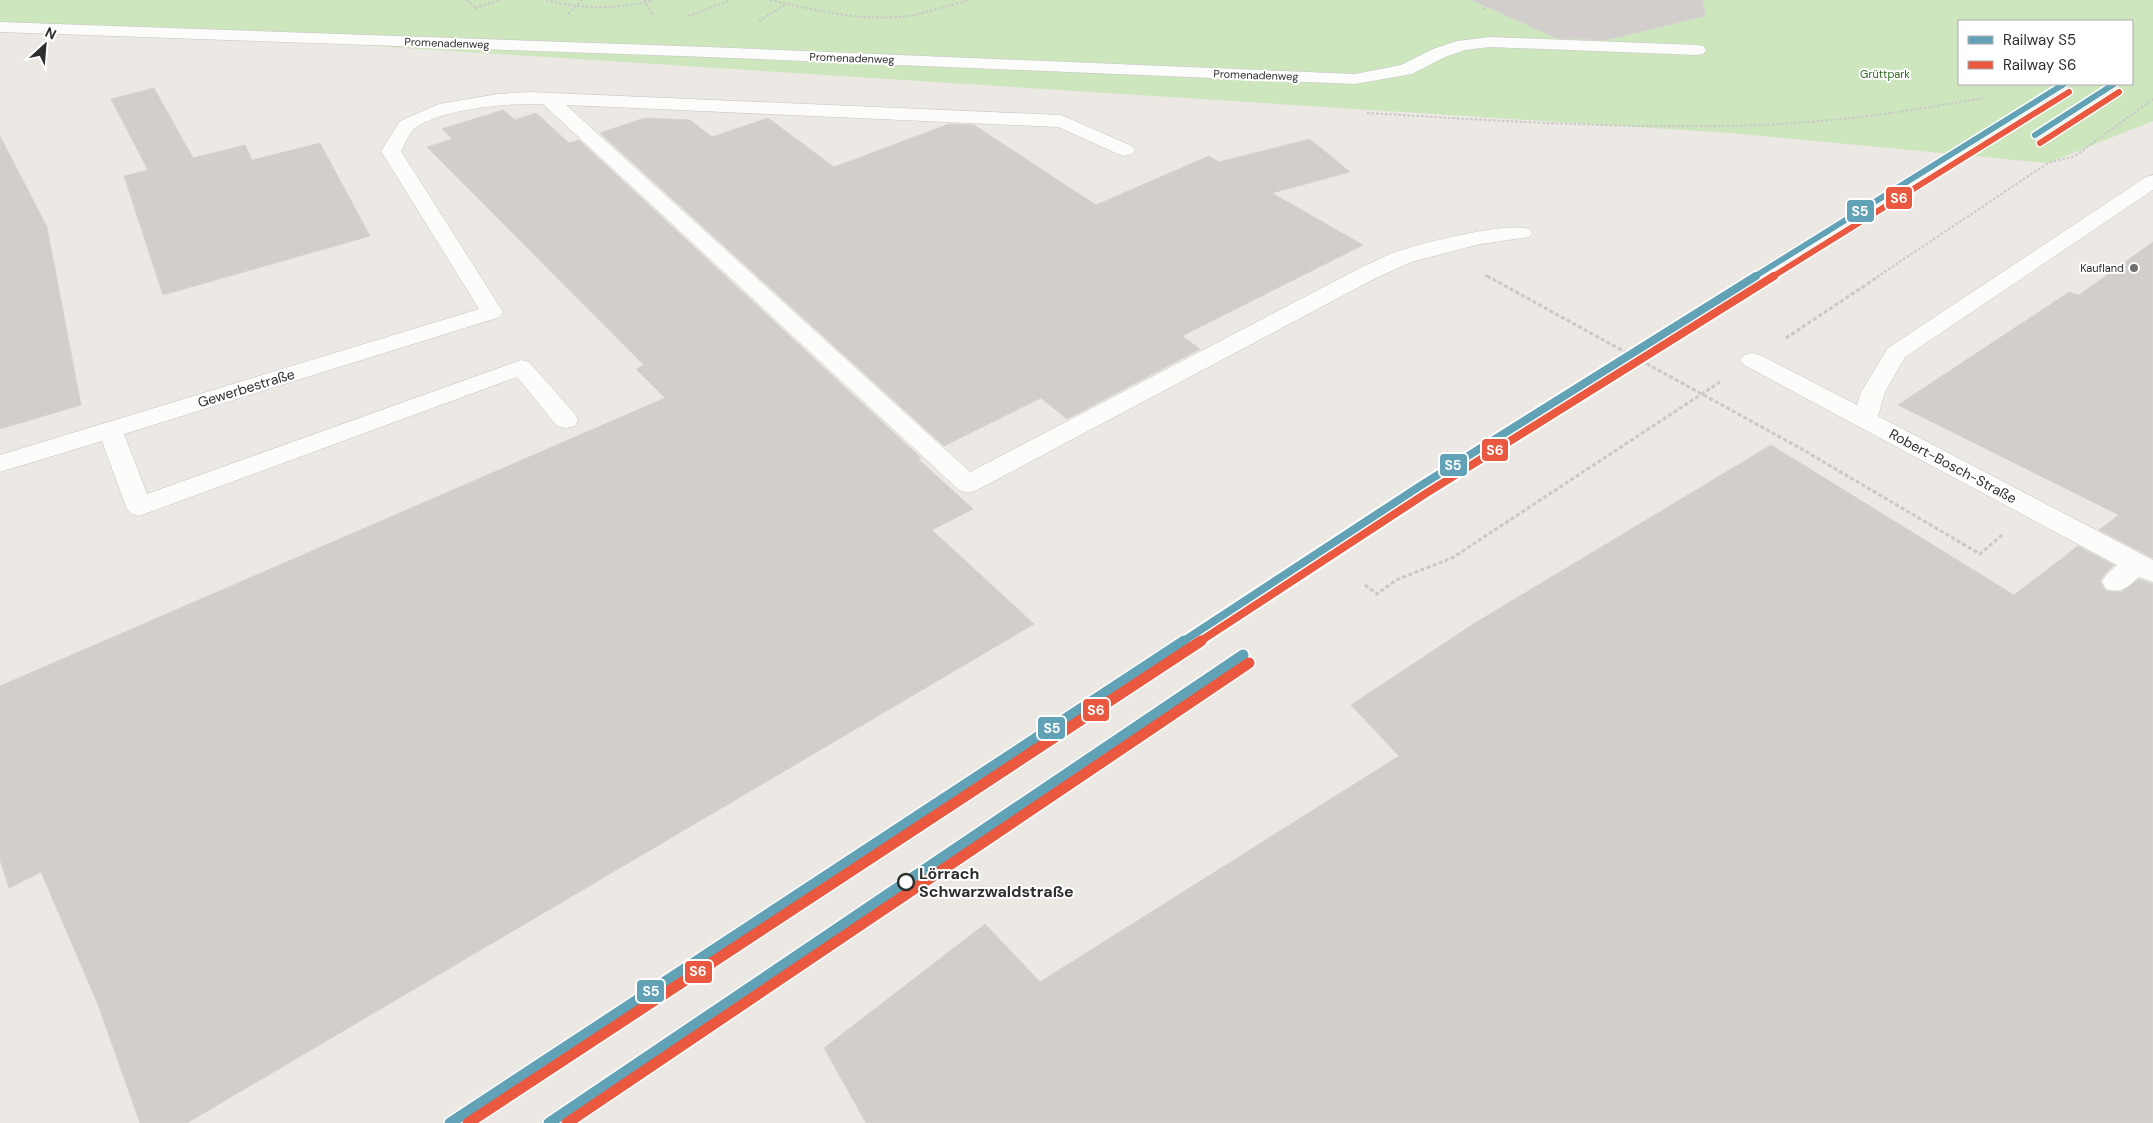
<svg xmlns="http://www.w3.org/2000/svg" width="2153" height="1123" viewBox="0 0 2153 1123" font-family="'DM Sans',sans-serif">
<rect width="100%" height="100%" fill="#ece8e4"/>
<path fill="#cee6be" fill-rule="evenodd" d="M0,0H2153V121L2048,163L1730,133L0,22ZM1959,21H2132V84H1959Z"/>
<g fill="#d1cecb" stroke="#d7d4d0">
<path d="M1472,0H1703L1705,16L1606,40L1556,38Z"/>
<path d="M154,88L193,158L245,145L252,160L320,143L370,236L163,295L124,176L148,170L111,99Z"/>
<path d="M503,110L515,120L536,113L569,143L579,140L921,458L918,459L973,509L932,530L1034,624L187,1123H140L97,1002L41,872L9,888L0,860V686L665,398L636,369L644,365L427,147L452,139L442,129Z"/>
<path d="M645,118L690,120L712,137L768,118L834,167L949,124L974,125L1096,205L1209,156L1219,162L1310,139L1350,172L1272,193L1363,245L1182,336L1200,349L1067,419L1041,398L944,446L600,133Z"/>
<path d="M0,136L47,227L81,405L0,429Z"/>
<path d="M2153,242V558L2099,530L2119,515L1898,405L2069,292L2079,295Z"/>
<path d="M1771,445L2014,595L2078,546L2114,565L2105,574L2100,581L2106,591L2121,592L2139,579L2153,584V1123H866L824,1048L985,924L1040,982L1399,756L1351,705L1475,623Z"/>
</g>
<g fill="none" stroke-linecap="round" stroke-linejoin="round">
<g stroke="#c5c4c5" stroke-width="1">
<g id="minor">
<path d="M0,22L708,47L1355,74L1401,65L1433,49L1457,41L1490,37L1697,45L1703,46L1706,50L1703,54L1697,55L1490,47L1465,50L1445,57L1412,74L1355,84L708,57L0,32Z"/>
<path d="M529,92L1061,115L1132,146L1135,150L1132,154L1125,156L1118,154L1058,127L566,105L970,472L1360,268C1372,263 1384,256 1396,252C1422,243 1505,222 1529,229L1533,233L1529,237L1480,244L1411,262L1376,278L977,490L968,493L959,490L543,104C509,103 443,108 415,128C409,133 405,144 401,151L503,312L500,317L124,434L147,494L521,360L529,362L575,414L578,420L575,426L566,428L557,426L517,377L139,516L130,513L126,507L102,441L0,472V455L479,309L381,151L400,121L439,104L498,94Z"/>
<path d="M2153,175V190L1905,357L1885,392L1878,416L2153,560V582L2139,577C2128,587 2122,594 2106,589L2102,582L2106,575L2117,565L1744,365L1740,360L1744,355L1752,353L1760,355L1857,405L1861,392L1888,348L2146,177Z"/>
</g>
</g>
<g stroke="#c9c9c8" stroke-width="2" stroke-dasharray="2.5 2" stroke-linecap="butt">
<path d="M466,0L477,9"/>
<path d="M546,0C582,10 618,9 654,0"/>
<path d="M644,0L654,17"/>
<path d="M770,0C815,10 861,22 907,16C928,13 949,5 970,0"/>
<path d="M475,8L501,0"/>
<path d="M1483,9L1494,0"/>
<path d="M568,14L582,0"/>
<path d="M688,16L731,0"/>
<path d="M759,21L786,4"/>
<path d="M1367,113C1486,120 1604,128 1723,126C1810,125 1897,114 1983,98"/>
<path d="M1877,277L2048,163L2075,156L2153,99"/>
</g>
<g stroke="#c9c9c8" stroke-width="3" stroke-dasharray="4 2.5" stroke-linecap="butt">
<path d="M1786,338L1879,276"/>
<path d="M1800,448L1980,554L2003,534"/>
<path d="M1365,585L1377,594L1396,580L1452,558L1720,382"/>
</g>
<use href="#minor" fill="#fcfcfb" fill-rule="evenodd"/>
<path stroke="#c9c9c8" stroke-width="2" stroke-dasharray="2.5 2" stroke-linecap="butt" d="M1485,275L1489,277"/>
<path stroke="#c9c9c8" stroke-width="3" stroke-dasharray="4 2.5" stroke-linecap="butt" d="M1487,276L1800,448"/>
<g stroke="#fff" stroke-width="9">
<g id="rail-1-far2">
<path d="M2035,135L2114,84"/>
<path d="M1754,277L2064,84"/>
</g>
</g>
<g stroke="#fff" stroke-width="12">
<path id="rail-1-far1" d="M1182,642L1420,486L1756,276"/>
</g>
<g stroke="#fff" stroke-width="14">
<g id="rail-1">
<path d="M450,1123L1184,641"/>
<path d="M549,1123L1243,655"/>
</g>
</g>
<g stroke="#fff" stroke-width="9">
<g id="rail-2-far2">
<path d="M2040,143L2119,92"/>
<path d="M1772,277L2069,92"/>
</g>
</g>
<g stroke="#fff" stroke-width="12">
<path id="rail-2-far1" d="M1199,642L1425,494L1774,276"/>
</g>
<g stroke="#fff" stroke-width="14">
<g id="rail-2">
<path d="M468,1123L1201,641"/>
<path d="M567,1123L1249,663"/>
</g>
</g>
<use href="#rail-1-far2" stroke="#62a2b6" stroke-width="6"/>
<use href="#rail-1-far1" stroke="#62a2b6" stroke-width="8"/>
<use href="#rail-1" stroke="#62a2b6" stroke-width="11"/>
<use href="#rail-2-far2" stroke="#e9583f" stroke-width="6"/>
<use href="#rail-2-far1" stroke="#e9583f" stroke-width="8"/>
<use href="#rail-2" stroke="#e9583f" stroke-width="11"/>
</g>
<circle fill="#706f6e" stroke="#fff" stroke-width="2" cx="2134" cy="268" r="5"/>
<circle fill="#fff" stroke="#2e2e2e" stroke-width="2.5" cx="906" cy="882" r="8"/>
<g text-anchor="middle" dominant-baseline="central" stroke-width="4" stroke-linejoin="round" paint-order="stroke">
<g font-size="11" fill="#2e2e2e" stroke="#fff">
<text transform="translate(447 43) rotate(2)">Promenadenweg</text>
<text transform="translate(852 58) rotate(2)">Promenadenweg</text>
<text transform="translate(1256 75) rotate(2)">Promenadenweg</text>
</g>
<g font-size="11" fill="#2c6e1b" stroke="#fff">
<text x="1885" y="74">Grüttpark</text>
</g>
<g font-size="11" fill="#2e2e2e" stroke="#fff" text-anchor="end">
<text x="2124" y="268">Kaufland</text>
</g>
<g font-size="14" fill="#2e2e2e" stroke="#fff">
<text transform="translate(246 388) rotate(-17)">Gewerbestraße</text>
<text transform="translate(1953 466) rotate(28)">Robert-Bosch-Straße</text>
</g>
<g font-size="16" font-weight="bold" fill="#2e2e2e" stroke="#fff" text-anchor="start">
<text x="919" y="873">Lörrach<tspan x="919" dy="18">Schwarzwaldstraße</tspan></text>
</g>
</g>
<g stroke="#fff" stroke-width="2">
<rect x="1885" y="186" width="28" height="24" rx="5" fill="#e9583f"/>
<rect x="1846" y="199" width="29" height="24" rx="5" fill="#62a2b6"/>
<rect x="1481" y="438" width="28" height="24" rx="5" fill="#e9583f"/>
<rect x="1439" y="453" width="29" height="24" rx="5" fill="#62a2b6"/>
<rect x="1082" y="698" width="28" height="24" rx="5" fill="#e9583f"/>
<rect x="1037" y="716" width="29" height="24" rx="5" fill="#62a2b6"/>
<rect x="684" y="960" width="29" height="24" rx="5" fill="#e9583f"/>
<rect x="636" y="979" width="29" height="24" rx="5" fill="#62a2b6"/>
</g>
<g font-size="14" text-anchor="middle" font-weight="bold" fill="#fff">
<text x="1899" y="203">S6</text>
<text x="1860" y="216">S5</text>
<text x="1495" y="455">S6</text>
<text x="1453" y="470">S5</text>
<text x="1096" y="715">S6</text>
<text x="1052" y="733">S5</text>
<text x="698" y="976">S6</text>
<text x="651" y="996">S5</text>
</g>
<rect x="1958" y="20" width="175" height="65" fill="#ffffff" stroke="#ababab"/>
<rect x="1968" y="36" width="25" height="8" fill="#62a2b6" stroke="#ababab"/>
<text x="2003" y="45" font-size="15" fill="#2e2e2e">Railway S5</text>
<rect x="1968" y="61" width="25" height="8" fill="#e9583f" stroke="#ababab"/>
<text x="2003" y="70" font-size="15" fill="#2e2e2e">Railway S6</text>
<g transform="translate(45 45) rotate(26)" stroke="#ffffff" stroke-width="4" paint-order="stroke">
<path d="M0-4L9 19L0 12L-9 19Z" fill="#2e2e2e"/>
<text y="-8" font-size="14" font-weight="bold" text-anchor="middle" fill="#2e2e2e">N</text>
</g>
</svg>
